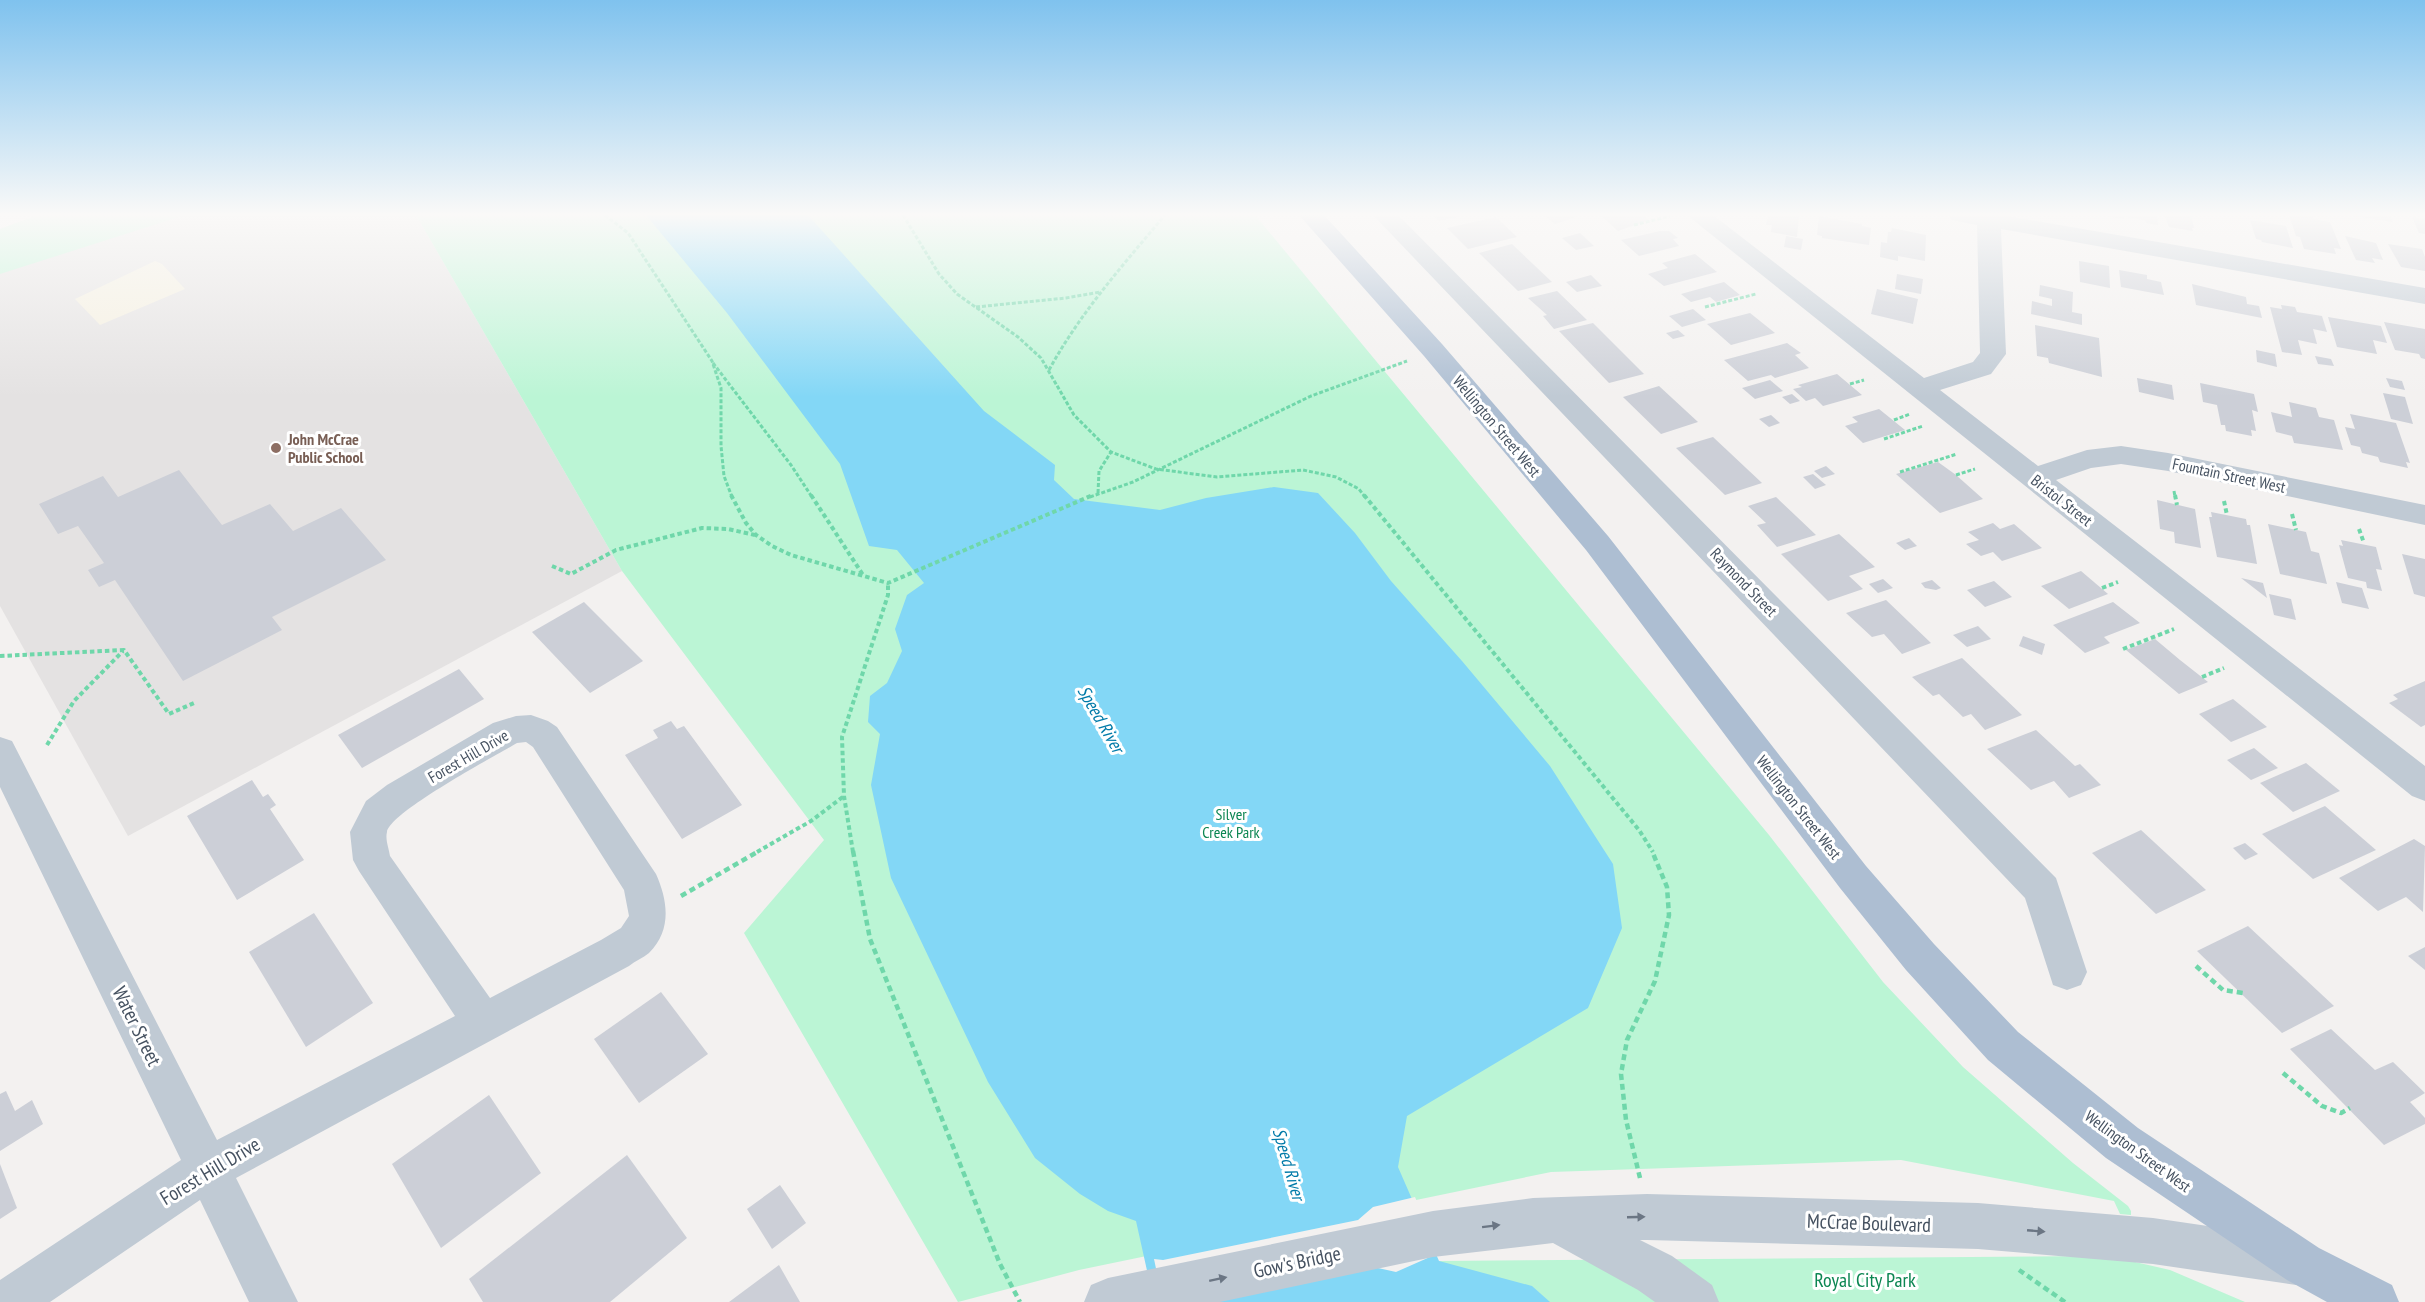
<svg xmlns="http://www.w3.org/2000/svg" width="2425" height="1302" viewBox="0 0 2425 1302" font-family="'PT Sans Narrow',sans-serif">
<rect width="100%" height="100%" fill="#f3f1f0"/>
<path fill="#e4e2e2" d="M110,215H416L622,571L128,836L0,606V248Z"/>
<g fill="#bbf5d5">
<path d="M37,215H185L0,274V229Z"/>
<path d="M416,215H1255L1769,835L1883,982L1963,1067L2073,1163L2128,1206L2131,1211V1215L2120,1214L2114,1201L1901,1160L1551,1172L1079,1270L958,1302L744,933L824,840L622,571Z"/>
<path d="M2109,1256L2170,1270L2245,1302H1231L1439,1261Z"/>
</g>
<path fill="#f5f0e0" d="M155,261L162,264L185,289L100,325L75,299Z"/>
<path fill="#83d7f6" d="M646,215H808L984,411L1055,465L1054,480L1074,499L1160,510L1206,498L1274,487L1318,493L1355,533L1391,581L1462,661L1550,766L1613,864L1622,928L1588,1008L1407,1116L1398,1167L1439,1261L1532,1286L1550,1302H1154L1136,1221L1108,1211L1080,1194L1035,1158L988,1082L891,878L871,785L880,734L868,722L870,696L887,683L902,651L895,629L907,595L924,583L897,550L869,546L840,464L727,313Z"/>
<path fill="#f3f1f0" d="M1415,1197L1439,1253L1396,1272L1369,1266L1163,1302L1154,1259L1163,1260L1358,1220L1373,1207Z"/>
<g fill="#cccfd7">
<path d="M1433,215H1462V216L1439,221Z"/>
<path d="M1543,215H1582L1555,224Z"/>
<path d="M1600,215H1642L1649,220L1618,231Z"/>
<path d="M1768,215L1799,216L1797,237L1771,232L1772,225H1766Z"/>
<path d="M2109,215H2157L2158,225L2146,223L2145,220L2124,217V219L2109,217Z"/>
<path d="M2164,215H2191L2194,228H2192L2193,231L2169,227Z"/>
<path d="M2289,215H2312L2314,219L2330,222L2341,249L2334,248L2336,254L2304,249L2300,237L2296,236Z"/>
<path d="M2353,215H2390L2393,222L2353,216Z"/>
<path d="M1819,216L1862,224V226L1871,228L1869,245L1822,238V236L1817,235Z"/>
<path d="M1496,217L1517,237L1468,249L1447,228Z"/>
<path d="M2412,217L2425,219V234L2419,233Z"/>
<path d="M2250,220L2286,226L2293,248L2262,242L2261,240L2256,239Z"/>
<path d="M1892,228L1926,235L1925,261L1898,256V261L1880,257L1881,242L1887,243L1888,232H1891Z"/>
<path d="M1660,231H1669L1678,238L1673,239L1679,246L1639,256L1621,240Z"/>
<path d="M1580,233L1594,246L1576,250L1562,238Z"/>
<path d="M1786,236L1803,239L1801,250L1784,247Z"/>
<path d="M2345,236L2376,243L2383,260L2372,258L2375,263L2356,260Z"/>
<path d="M1512,244L1552,282L1518,291L1479,253Z"/>
<path d="M2388,244L2422,249L2425,257V271L2401,267Z"/>
<path d="M1695,254L1717,272L1664,286L1648,274L1668,268L1662,263Z"/>
<path d="M2079,261L2109,266L2110,288L2080,282Z"/>
<path d="M2119,270L2147,275V279L2161,282L2164,295L2121,287Z"/>
<path d="M1897,274L1923,279L1921,294L1895,289Z"/>
<path d="M1591,275L1602,286L1577,292L1566,282Z"/>
<path d="M1724,282L1740,295L1716,302L1710,297L1691,302L1681,294Z"/>
<path d="M2192,284L2246,297L2247,304L2259,306L2262,318L2196,305Z"/>
<path d="M2040,285L2073,292L2072,312L2082,314V325L2031,314L2032,301L2052,306V299L2039,296Z"/>
<path d="M1877,289L1918,299L1913,324L1871,314Z"/>
<path d="M1557,291L1587,320L1554,329L1543,316L1547,315L1528,298Z"/>
<path d="M2281,305L2295,307L2297,312L2322,316L2327,332L2313,329L2317,344L2298,340L2302,355L2282,352L2270,307L2282,309Z"/>
<path d="M1693,309L1706,320L1682,327L1669,316Z"/>
<path d="M1750,313L1775,333L1731,345L1707,324Z"/>
<path d="M2328,317L2381,326L2387,343L2373,340L2377,354L2337,347Z"/>
<path d="M2384,322L2425,329V359L2421,358L2419,354L2395,350Z"/>
<path d="M1593,323L1644,374L1609,383L1559,331Z"/>
<path d="M2035,325L2099,338L2102,377L2049,363L2048,358L2037,356Z"/>
<path d="M1678,330L1685,336L1673,339L1666,333Z"/>
<path d="M1787,343L1801,353L1795,355L1809,368L1775,378L1771,375L1748,381L1724,360Z"/>
<path d="M2256,350L2275,354L2277,367L2257,362Z"/>
<path d="M2315,356L2331,359L2334,366L2318,364Z"/>
<path d="M1837,374L1862,395L1823,406L1815,398L1806,401L1793,389L1802,387L1798,385Z"/>
<path d="M2137,378L2172,385L2174,400L2139,392Z"/>
<path d="M2386,378L2402,381L2405,390L2390,387Z"/>
<path d="M1770,380L1783,391L1755,399L1742,388Z"/>
<path d="M2200,383L2254,394L2258,412L2252,410L2256,431L2251,430L2252,436L2226,431L2225,425H2221L2217,405L2203,402Z"/>
<path d="M1659,386L1698,422L1661,434L1623,397Z"/>
<path d="M2383,393L2405,397L2413,424L2391,419Z"/>
<path d="M1792,394L1800,401L1790,404L1782,397Z"/>
<path d="M2289,402L2316,408L2319,417L2334,420L2343,450L2294,443L2292,436L2276,432L2271,412L2292,417Z"/>
<path d="M1879,409L1905,430L1863,443L1845,426L1858,422L1852,417Z"/>
<path d="M2350,414L2396,423L2410,463L2406,462L2408,468L2380,462L2378,457L2362,453L2360,447L2351,445L2345,427L2355,429Z"/>
<path d="M1771,415L1780,423L1769,427L1759,419Z"/>
<path d="M1713,437L1762,483L1725,495L1676,448Z"/>
<path d="M1938,462L1956,475L1983,499L1940,513L1896,474Z"/>
<path d="M1826,466L1835,474L1822,478L1814,471Z"/>
<path d="M179,470L222,525L270,504L293,531L341,508L386,560L272,617L282,630L183,681L115,580L99,587L88,570L104,563L78,526L58,534L39,504L103,476L118,497Z"/>
<path d="M1813,474L1826,485L1815,489L1803,477Z"/>
<path d="M1776,497L1816,535L1777,547L1757,525L1766,523L1748,506Z"/>
<path d="M2157,500L2195,509L2201,548L2175,543L2174,532L2160,529Z"/>
<path d="M2211,512L2246,519L2247,525H2250L2257,564L2217,557L2209,517H2212Z"/>
<path d="M1993,523L2000,529L2014,524L2042,548L2002,561L1993,552L1981,556L1966,544L1979,540L1968,532Z"/>
<path d="M2268,524L2306,532L2311,551L2319,553L2327,584L2280,574Z"/>
<path d="M1839,534L1875,567L1849,576L1863,589L1828,601L1781,554Z"/>
<path d="M1909,538L1917,546L1905,550L1896,543Z"/>
<path d="M2341,540L2376,547L2382,570L2376,569L2382,591L2367,588L2366,582L2348,578L2339,545L2343,546Z"/>
<path d="M2402,554L2425,559V597L2414,594Z"/>
<path d="M2081,571L2108,594L2069,609L2041,586Z"/>
<path d="M2241,578L2263,583L2267,598Z"/>
<path d="M1883,579L1893,588L1878,593L1869,584Z"/>
<path d="M1932,580L1941,588L1936,590L1925,588L1921,583Z"/>
<path d="M1994,581L2012,597L1985,607L1967,590Z"/>
<path d="M2336,582L2362,588L2369,609L2342,603Z"/>
<path d="M2269,594L2291,599L2296,620L2274,615Z"/>
<path d="M1886,600L1931,643L1902,654L1884,634L1872,637L1846,613Z"/>
<path d="M584,602L643,661L590,693L532,632Z"/>
<path d="M2113,602L2140,623L2104,637L2110,643L2085,653L2053,625Z"/>
<path d="M1978,626L1991,639L1967,647L1953,635Z"/>
<path d="M2023,636L2045,644L2042,655L2019,646Z"/>
<path d="M2155,639L2180,660L2208,682L2179,694L2126,650Z"/>
<path d="M1962,658L2022,715L1985,730L1971,714L1963,717L1939,694L1933,696L1912,677Z"/>
<path d="M459,669L484,699L362,768L338,735Z"/>
<path d="M2425,681V725L2421,727L2389,703L2398,699L2393,695Z"/>
<path d="M2233,699L2267,727L2231,742L2199,714Z"/>
<path d="M671,721L677,729L684,726L742,805L682,839L625,755L658,738L653,730Z"/>
<path d="M2036,730L2075,766L2080,764L2101,785L2069,798L2054,781L2031,790L1987,749Z"/>
<path d="M2254,748L2278,768L2251,780L2227,760Z"/>
<path d="M2306,763L2340,791L2293,812L2260,783Z"/>
<path d="M252,780L263,797L268,794L276,805L270,809L304,860L237,900L187,816Z"/>
<path d="M2325,806L2376,850L2313,879L2262,834Z"/>
<path d="M2141,830L2206,890L2156,914L2092,853Z"/>
<path d="M2414,839L2425,846L2423,912L2406,897L2378,911L2339,878Z"/>
<path d="M2245,843L2258,854L2245,860L2233,848Z"/>
<path d="M314,913L373,1003L306,1047L249,952Z"/>
<path d="M2248,926L2334,1006L2282,1033L2197,951Z"/>
<path d="M2425,947V970L2408,956Z"/>
<path d="M661,992L708,1054L639,1103L594,1039Z"/>
<path d="M2331,1029L2375,1070L2393,1062L2425,1093L2410,1102L2425,1118V1124L2384,1145L2290,1049Z"/>
<path d="M6,1091L15,1111L32,1100L43,1124L0,1151V1094Z"/>
<path d="M489,1095L541,1173L441,1248L392,1164Z"/>
<path d="M627,1155L687,1238L610,1302H483L469,1279Z"/>
<path d="M0,1164L17,1208L0,1219Z"/>
<path d="M780,1185L806,1223L772,1249L747,1209Z"/>
<path d="M779,1265L800,1302H729Z"/>
</g>
<g fill="none" stroke-linecap="round" stroke-linejoin="round">
<g stroke="#6fd7aa" stroke-width="3" stroke-dasharray="4 2" stroke-linecap="butt">
<path d="M605,215L628,233L712,361L721,388V446L724,476L732,497"/>
<path d="M903,215L939,274L957,294L1018,337L1041,358L1074,415L1111,452L1156,469L1217,477L1303,470L1336,477L1359,489L1365,497"/>
<path d="M1634,225L1670,216"/>
<path d="M976,307L1066,298L1100,292"/>
<path d="M1705,307L1756,294"/>
<path d="M713,363L791,465L812,497"/>
<path d="M1049,370C1080,313 1123,265 1165,215"/>
<path d="M1850,384L1864,380"/>
<path d="M1894,420L1910,414"/>
<path d="M1884,439L1923,426"/>
<path d="M1900,472L1957,454"/>
<path d="M1956,475L1975,469"/>
<path d="M2174,491L2175,497"/>
<path d="M1098,493L1099,471L1111,452"/>
<path d="M1090,497L1133,482L1311,396L1407,361"/>
</g>
<g stroke="#6fd7aa" stroke-width="4" stroke-dasharray="4.5 3" stroke-linecap="butt">
<path d="M731,495L746,523L756,535L772,546L791,555L888,583L1093,495"/>
<path d="M811,495L863,575"/>
<path d="M1364,495L1639,830L1653,852"/>
<path d="M2175,495L2177,505"/>
<path d="M2224,501L2227,515"/>
<path d="M2292,514L2296,530"/>
<path d="M2359,529L2364,543"/>
<path d="M552,566L571,574L616,550L702,528L728,529L755,535"/>
<path d="M2102,588L2118,582"/>
<path d="M2123,649L2174,629"/>
<path d="M0,656L124,650L169,714L194,703"/>
<path d="M2202,677L2224,668"/>
<path d="M47,745L74,701L123,651"/>
<path d="M757,852L811,821L844,796"/>
<path d="M853,852L844,796L842,737L888,595V583"/>
</g>
<g stroke="#6fd7aa" stroke-width="4.5" stroke-dasharray="6 4" stroke-linecap="butt">
<path d="M853,851L870,939L1000,1264L1020,1302"/>
<path d="M681,896L759,851"/>
<path d="M2196,966L2223,990L2243,993"/>
<path d="M2283,1073L2322,1106L2341,1113L2350,1108"/>
<path d="M1640,1178L1626,1120L1621,1074L1627,1040L1655,981L1669,915L1667,887L1652,851"/>
<path d="M2019,1270L2065,1302"/>
</g>
<g fill="#c0cad4" fill-rule="evenodd">
<path d="M1373,215H1398L2056,878L2087,972L2081,985L2067,990L2053,985L2025,898Z"/>
<path d="M1687,215H1713L1924,378L1973,362L1980,353L1977,225L1952,220L1948,215H2001L2425,288V304L2001,229L2006,354L1991,374L1940,390L2038,466L2087,450L2121,446L2168,453L2425,505V525L2168,471L2121,464L2091,468L2056,480L2425,766V801L2412,796Z"/>
<path d="M531,715L548,721L557,727L656,874C668,901 672,930 649,953C643,958 635,961 629,966L236,1178L298,1302H249L200,1200L50,1302H0V1280L181,1160L0,787V737L12,741L217,1140L455,1016L359,871L353,860L350,832L366,801L387,785L493,723L516,716ZM526,742L533,747L624,890L629,916L621,928L601,940L490,998L390,856C389,849 385,839 387,832C390,812 495,756 517,743Z"/>
<path d="M1647,1194L1978,1203L2153,1218L2296,1239L2312,1246L2319,1262L2312,1278L2296,1285L2153,1264L1978,1249L1647,1240H1640L1672,1256L1712,1285L1719,1302H1655L1638,1290L1553,1243L1433,1257L1220,1302H1084L1091,1285L1108,1278L1433,1211L1533,1198Z"/>
</g>
<path fill="#adbed2" fill-rule="evenodd" d="M1299,215H1324L1442,344L1608,536L1866,866L1934,944L2018,1032L2138,1128L2319,1248L2392,1285L2399,1302H2327L2287,1280L2106,1158L1988,1060L1906,970L1840,888L1586,550L1424,356Z"/>
</g>
<defs><path id="oneway-solid" d="M-6-.8H1V-3.2L6.5 0L1 3.2V.8H-6Z" transform="scale(1.5)"/></defs>
<g fill="#6b7684">
<use href="#oneway-solid" transform="translate(1636 1217) rotate(-2)"/>
<use href="#oneway-solid" transform="translate(1491 1226) rotate(-7)"/>
<use href="#oneway-solid" transform="translate(2036 1231) rotate(5)"/>
<use href="#oneway-solid" transform="translate(1218 1279) rotate(-12)"/>
</g>
<linearGradient id="sky" x2="0" y2="1"><stop stop-color="#7fc2ee"/><stop offset="0.54" stop-color="#faf9f8"/><stop offset="1" stop-color="#faf9f8" stop-opacity="0"/></linearGradient>
<rect width="2425" height="397" fill="url(#sky)"/>
<circle fill="#8d6e63" stroke="#fff" stroke-width="2" cx="276" cy="448" r="6"/>
<g text-anchor="middle" dominant-baseline="central" stroke-width="6" stroke-linejoin="round" paint-order="stroke">
<g font-size="16" fill="#465261" stroke="#fff">
<text transform="translate(1497 426) rotate(50)">Wellington Street West</text>
<text transform="translate(2229 475) rotate(12)">Fountain Street West</text>
<text transform="translate(2062 500) rotate(38)">Bristol Street</text>
<text transform="translate(1744 582) rotate(46)">Raymond Street</text>
<text transform="translate(468 756) rotate(-30)">Forest Hill Drive</text>
<text transform="translate(1799 807) rotate(52)">Wellington Street West</text>
<text transform="translate(2138 1151) rotate(36)">Wellington Street West</text>
</g>
<g font-size="16" font-weight="bold" fill="#785e54" stroke="#fff" text-anchor="start">
<text x="288" y="439">John McCrae<tspan x="288" dy="18">Public School</tspan></text>
</g>
<g font-size="16" fill="#0c8652" stroke="#fff">
<text x="1231" y="814">Silver<tspan x="1231" dy="18">Creek Park</tspan></text>
</g>
<g font-size="18" font-style="italic" fill="#027ba9" stroke="#fff">
<text transform="translate(1101 719) rotate(60)">Speed River</text>
<text transform="translate(1289 1164) rotate(74)">Speed River</text>
</g>
<g font-size="20" fill="#465261" stroke="#fff">
<text transform="translate(137 1026) rotate(64)">Water Street</text>
<text transform="translate(210 1171) rotate(-31)">Forest Hill Drive</text>
<text transform="translate(1869 1223) rotate(2)">McCrae Boulevard</text>
<text transform="translate(1297 1262) rotate(-12)">Gow's Bridge</text>
</g>
<g font-size="20" fill="#0c8652" stroke="#fff">
<text x="1865" y="1280">Royal City Park</text>
</g>
</g>
</svg>
